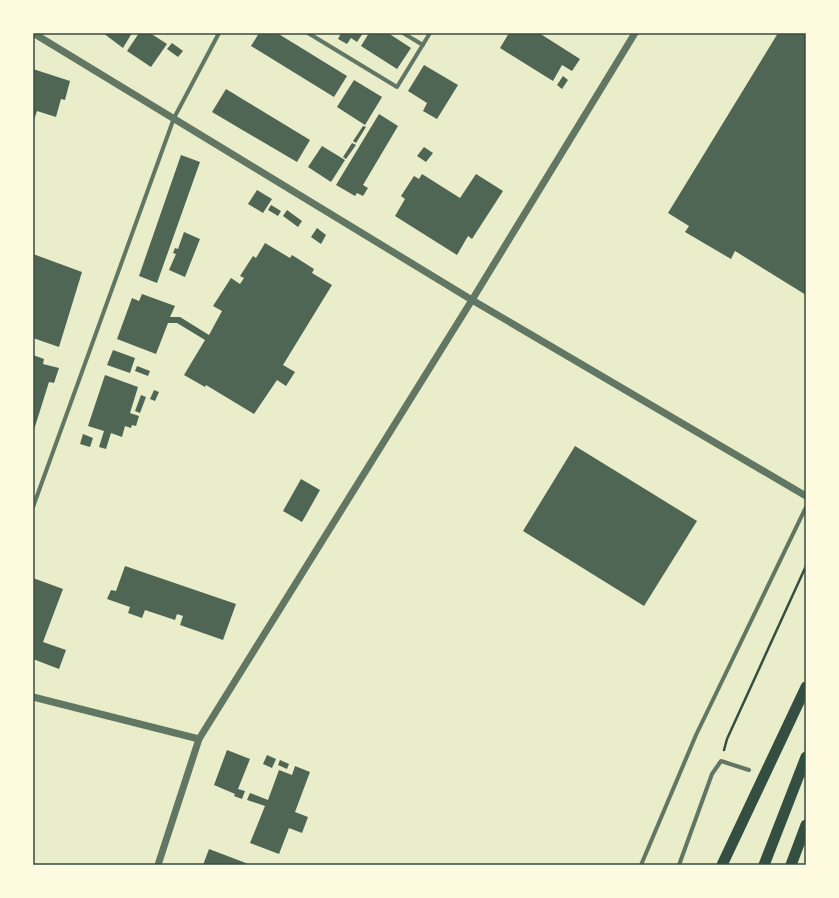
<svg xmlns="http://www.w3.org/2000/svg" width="839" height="898" viewBox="0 0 839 898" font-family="'Nunito Sans',sans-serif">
<rect width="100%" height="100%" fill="#e9edc9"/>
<g fill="#4f6655">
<path d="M103,33H132L123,48Z"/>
<path d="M139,33H150L167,44L151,67L127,51Z"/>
<path d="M259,33H277L347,76L334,97L251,46Z"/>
<path d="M341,33H363L357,42L351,38L347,44L338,39Z"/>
<path d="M369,33H388L411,48L397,69L361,46Z"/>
<path d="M509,33H539L580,59L572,71L562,65L553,81L500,48Z"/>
<path d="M778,33H806V295L735,251L731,259L685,232L689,226L668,213Z"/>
<path d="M172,43L183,51L178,57L167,49Z"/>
<path d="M424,65L458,85L437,119L423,111L427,103L408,91Z"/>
<path d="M33,69L70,81L65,100L61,99L56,117L37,111L33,123Z"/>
<path d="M563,76L568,80L562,89L557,85Z"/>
<path d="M354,80L382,97L365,125L337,107Z"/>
<path d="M226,89L310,140L297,162L212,112Z"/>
<path d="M379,114L398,126L363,185L368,188L363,196L357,193L355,196L336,185Z"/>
<path d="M363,126L366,127L356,143L353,141Z"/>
<path d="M352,143L356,145L346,159L343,157Z"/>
<path d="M322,146L345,160L331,182L308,167Z"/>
<path d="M424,147L433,153L426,162L417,156Z"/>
<path d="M181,155L200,162L157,283L139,276Z"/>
<path d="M422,174L460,198L476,174L503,191L472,239L468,236L457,255L395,216L405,199L401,196L414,176L419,179Z"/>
<path d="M257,190L272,199L263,213L248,204Z"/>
<path d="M271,205L281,211L278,216L268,210Z"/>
<path d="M287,210L302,221L298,227L283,216Z"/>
<path d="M317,228L326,235L321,244L311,237Z"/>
<path d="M184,232L200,239L185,277L169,270L176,254L173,253L175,248L178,249Z"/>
<path d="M265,243L290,258L292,255L314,269L312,273L332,285L283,365L295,372L286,386L277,380L254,414L206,385L205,387L184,375L205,340L177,323H168L156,354L117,339L132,298L139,301L142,294L175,306L170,317H180L209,335L222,311L213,306L231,278L240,284L244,278L240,276L253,256L256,258Z"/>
<path d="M33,254L82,272L59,347L33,338Z"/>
<path d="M113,350L135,358L130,373L107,365Z"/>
<path d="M33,355L44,359L43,364L59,368L54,383L49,382L33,433Z"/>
<path d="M137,366L150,371L148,376L135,371Z"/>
<path d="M105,375L138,387L130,413L139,416L136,426L132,425L131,428L125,426L122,437L111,433L106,449L99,447L104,431L88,426Z"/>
<path d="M154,390L159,392L155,401L150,399Z"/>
<path d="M141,395L146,397L140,413L135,411Z"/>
<path d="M83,434L93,438L90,447L80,444Z"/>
<path d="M575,446L697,521L644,606L523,531Z"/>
<path d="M301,479L320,490L302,522L283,511Z"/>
<path d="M125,566L236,604L223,640L180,625L183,616L177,614L175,620L145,610L142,618L128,613L130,607L107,599L111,590L116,591Z"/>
<path d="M33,578L63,589L43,642L66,650L59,669L33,659Z"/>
<path d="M227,750L250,759L238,789L245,791L242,799L234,796L235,794L214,785Z"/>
<path d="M267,755L276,759L272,768L263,764Z"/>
<path d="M280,760L289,764L287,769L278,765Z"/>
<path d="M295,766L310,772L295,812L308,817L302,833L289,828L279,854L250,843L265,806L247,800L250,793L268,800L279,770L292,775Z"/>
<path d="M209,849L251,865H203Z"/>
</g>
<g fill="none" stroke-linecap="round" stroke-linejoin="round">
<path stroke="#344e41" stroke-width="2.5" d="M724,750L727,739L806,566"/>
<g stroke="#617663" stroke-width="4">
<path d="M308,33L397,87L430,33"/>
<path d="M403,33L423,45"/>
<path d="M33,507L174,118L219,33"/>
<path d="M641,865L696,735L806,507"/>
<path d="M679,865L712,774L721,761L749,770"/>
</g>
<g stroke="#617663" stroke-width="7">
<path d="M33,33L472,300L806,496"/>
<path d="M33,697L199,739"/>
<path d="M158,865L199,739L472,300L635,33"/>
</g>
<g stroke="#344e41" stroke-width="11">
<path d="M722,865L806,687"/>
<path d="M764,865L806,757"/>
<path d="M791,865L806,825"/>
</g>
</g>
<rect width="839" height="898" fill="none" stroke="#fefae0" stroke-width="68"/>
<rect x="34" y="34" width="771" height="830" fill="none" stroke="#344e41" stroke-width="1.5"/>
</svg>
